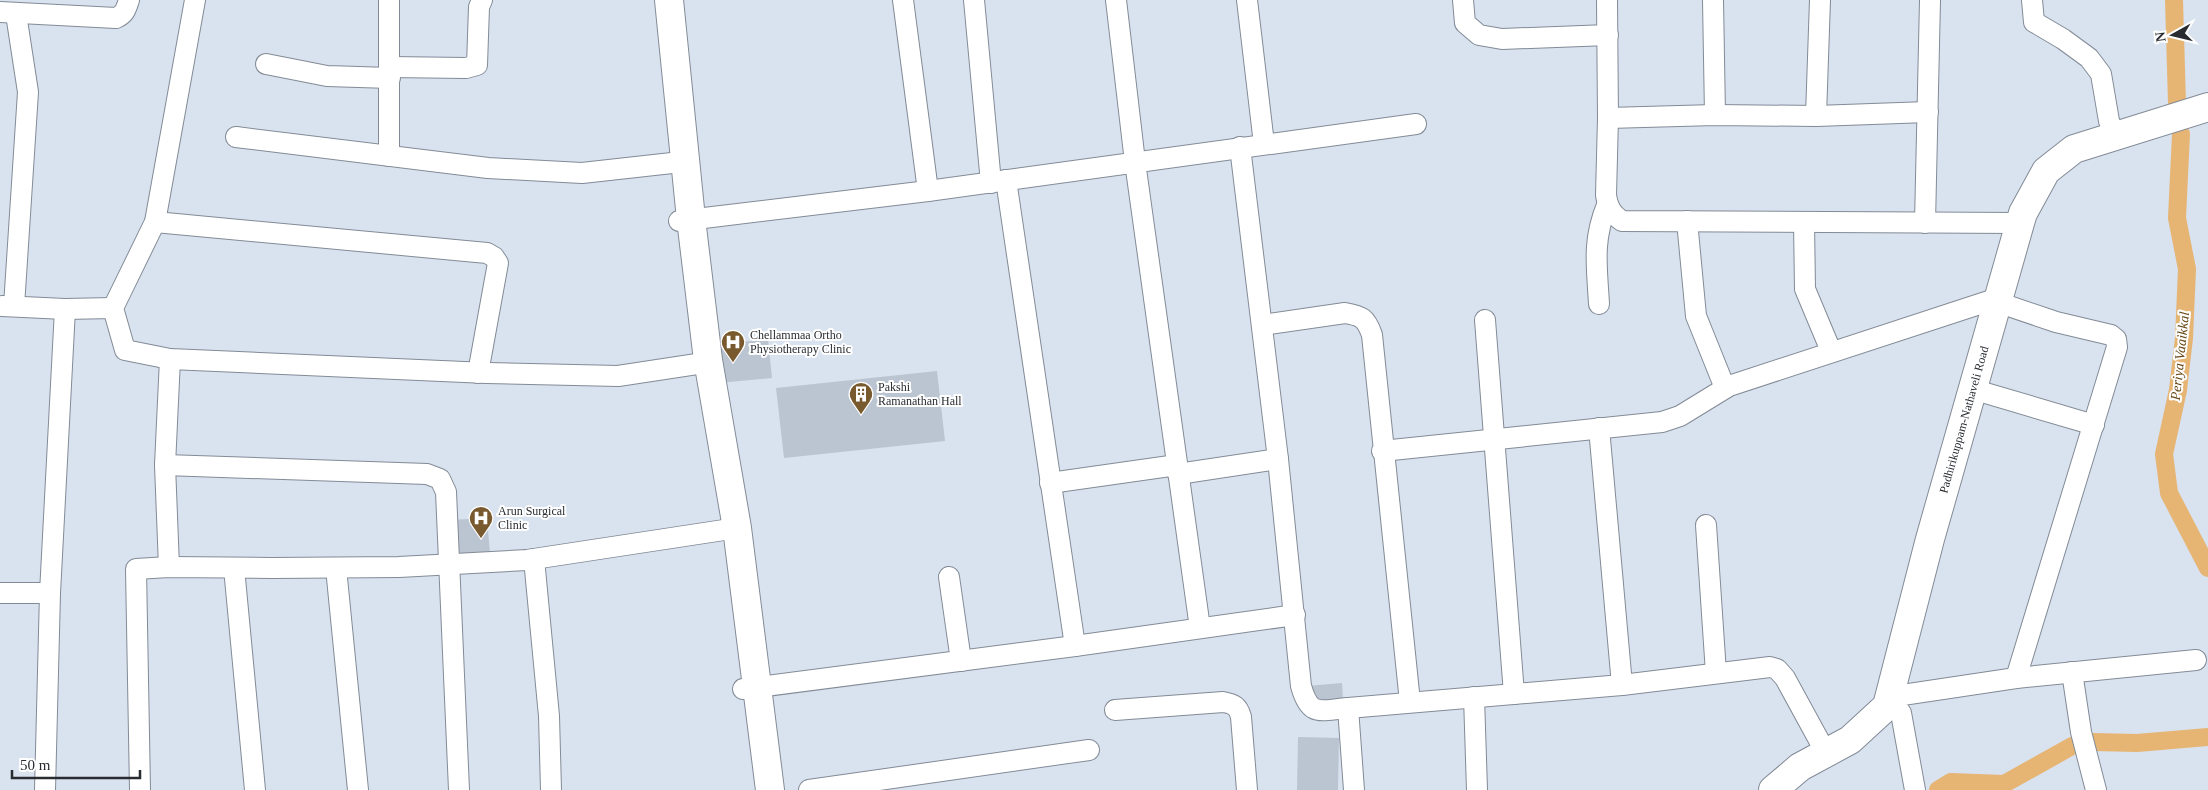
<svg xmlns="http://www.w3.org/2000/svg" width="2208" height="790" viewBox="0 0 2208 790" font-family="'Times New Roman',serif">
<rect width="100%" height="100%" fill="#d9e2ef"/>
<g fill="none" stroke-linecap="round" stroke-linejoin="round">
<g stroke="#e6b574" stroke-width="18">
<path d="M2174,0L2177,103"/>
<path d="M2181,134L2177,218L2187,269L2184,338L2178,390L2164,454L2169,493L2208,568"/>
<path d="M2093,742L2137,743L2208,737"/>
<path d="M1938,790L1951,782L2004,784L2072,746"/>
</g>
</g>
<g fill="#bbc4d1">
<path d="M768,339L772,378L718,383L714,345Z"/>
<path d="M937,371L945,441L784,458L776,388Z"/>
<path d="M487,518L490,553L453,555L451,520Z"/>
<path d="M1342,683L1343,699L1309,702L1307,686Z"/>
<path d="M1298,737L1339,738L1338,790H1297Z"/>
</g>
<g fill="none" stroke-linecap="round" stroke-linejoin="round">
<g stroke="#828b96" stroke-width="22">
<g id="street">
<path d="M195,0L155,222L113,308L125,350L170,359L487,373L618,376L697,364"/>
<path d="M389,0V156"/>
<path d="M903,0L928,191"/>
<path d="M974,0L991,183"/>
<path d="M1116,0L1135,162L1200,628"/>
<path d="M1247,0L1264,144"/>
<path d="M1463,0L1465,23L1479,35L1502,39L1608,35"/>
<path d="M1607,0L1608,118L1606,195C1608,208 1612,214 1622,221L2020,223"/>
<path d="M1713,0L1715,115"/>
<path d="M2032,0L2034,22L2063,39L2089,58L2101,74L2109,121L2116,137"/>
<path d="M0,12L116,18C125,14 126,9 129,0"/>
<path d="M266,64L327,76L390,78"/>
<path d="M390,67L466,68L477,65L479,7L482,0"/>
<path d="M1816,116L1820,0"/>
<path d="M1608,118L1715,115L1816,116L1928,112"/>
<path d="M236,137L488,168L582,173L672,163"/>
<path d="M1240,147L1278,459L1301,686C1310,718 1320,710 1348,708L1622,685L1770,667L1777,669L1785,678L1826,753"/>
<path d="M1006,180L1075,646"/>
<path d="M679,221L928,191L1416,124"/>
<path d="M1687,221L1696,316L1725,388"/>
<path d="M155,222L487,253L494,257L498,263L478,373"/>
<path d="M1804,222L1805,289L1831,351"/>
<path d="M1925,223L1930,0"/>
<path d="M1997,302L2056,322L2111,335L2116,339L2117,347L2016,678"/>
<path d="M1599,304C1597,267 1592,241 1607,205"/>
<path d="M2,306L65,309L113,308"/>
<path d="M14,306L28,92L16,14"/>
<path d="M1485,320L1514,694"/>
<path d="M1262,325L1345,313C1362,316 1366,318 1372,335L1410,702"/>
<path d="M1972,389L2094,425"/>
<path d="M1599,428L1622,685"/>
<path d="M1382,451L1662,422L1680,416L1729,386L1998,298"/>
<path d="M165,465L427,474L440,479L446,492L459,790"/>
<path d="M1178,474L1278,459"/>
<path d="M1050,483L1177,465"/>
<path d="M1706,525L1716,673"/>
<path d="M534,559L549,716L551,790"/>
<path d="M169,567L165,465L170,359"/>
<path d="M234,568L255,790"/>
<path d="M336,568L358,790"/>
<path d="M949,577L961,661"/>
<path d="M0,593H50"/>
<path d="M2072,672L2081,732L2096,790"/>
<path d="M743,689L1075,646L1295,615"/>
<path d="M1474,697L1477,790"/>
<path d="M1348,708L1354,790"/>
<path d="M1115,710L1223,702C1234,704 1238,706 1241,717L1247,790"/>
<path d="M45,790L50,593L65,309"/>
<path d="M140,790L136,569L169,567L271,568L399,567L527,560L737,528"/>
<path d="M809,790L1089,750"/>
<path d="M1915,790L1901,713L1889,697L2016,678L2196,660"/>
</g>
</g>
<g stroke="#828b96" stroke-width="30">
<g id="secondary">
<path id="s1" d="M1773,790L1800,767L1850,740L1887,706L1930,539L2020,223L2023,213L2046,171L2074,149L2208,107"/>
</g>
</g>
<g stroke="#828b96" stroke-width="30">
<path id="primary" d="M669,0L691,219L708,360L737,528L770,790"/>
</g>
<use href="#street" stroke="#fff" stroke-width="20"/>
<use href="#secondary" stroke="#fff" stroke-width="28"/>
<use href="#primary" stroke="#fff" stroke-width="28"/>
</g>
<defs>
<g id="hospital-pin" transform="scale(1.25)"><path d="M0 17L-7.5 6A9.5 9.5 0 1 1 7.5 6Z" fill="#795a2f" stroke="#fff"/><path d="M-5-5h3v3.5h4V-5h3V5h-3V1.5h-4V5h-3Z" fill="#fff"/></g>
<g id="building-pin" transform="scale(1.25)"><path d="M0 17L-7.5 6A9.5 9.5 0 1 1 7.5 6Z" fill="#795a2f" stroke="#fff"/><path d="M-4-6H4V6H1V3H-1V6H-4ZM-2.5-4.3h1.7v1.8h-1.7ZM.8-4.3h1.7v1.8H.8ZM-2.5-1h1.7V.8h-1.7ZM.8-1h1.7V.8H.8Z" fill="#fff"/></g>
</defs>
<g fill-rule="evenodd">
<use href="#hospital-pin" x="733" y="342"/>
<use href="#building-pin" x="861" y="394"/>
<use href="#hospital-pin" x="481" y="518"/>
</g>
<g text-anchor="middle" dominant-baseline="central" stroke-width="4" stroke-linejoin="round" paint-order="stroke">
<g font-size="12" fill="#282c31" stroke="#fff" text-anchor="start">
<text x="750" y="335">Chellammaa Ortho<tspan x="750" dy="14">Physiotherapy Clinic</tspan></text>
<text x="878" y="387">Pakshi<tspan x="878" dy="14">Ramanathan Hall</tspan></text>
<text x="498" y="511">Arun Surgical<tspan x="498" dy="14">Clinic</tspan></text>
</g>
<g font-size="12" fill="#282c31" stroke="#fff">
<text stroke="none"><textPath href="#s1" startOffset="439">Padhirikuppam-Nathaveli Road</textPath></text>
</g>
<g font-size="14" font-style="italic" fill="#654512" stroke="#fff">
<text transform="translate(2180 356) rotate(-84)">Periya Vaaikkal</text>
</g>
</g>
<g transform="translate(2173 35) rotate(262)" stroke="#ffffff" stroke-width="4" paint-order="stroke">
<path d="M0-4L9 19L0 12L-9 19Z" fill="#282c31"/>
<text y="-8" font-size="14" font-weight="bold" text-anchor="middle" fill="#282c31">N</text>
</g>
<path d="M12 770v8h128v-8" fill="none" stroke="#282c31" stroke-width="2.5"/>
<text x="20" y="770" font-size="15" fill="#282c31" stroke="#ffffff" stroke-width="4" paint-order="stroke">50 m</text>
</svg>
